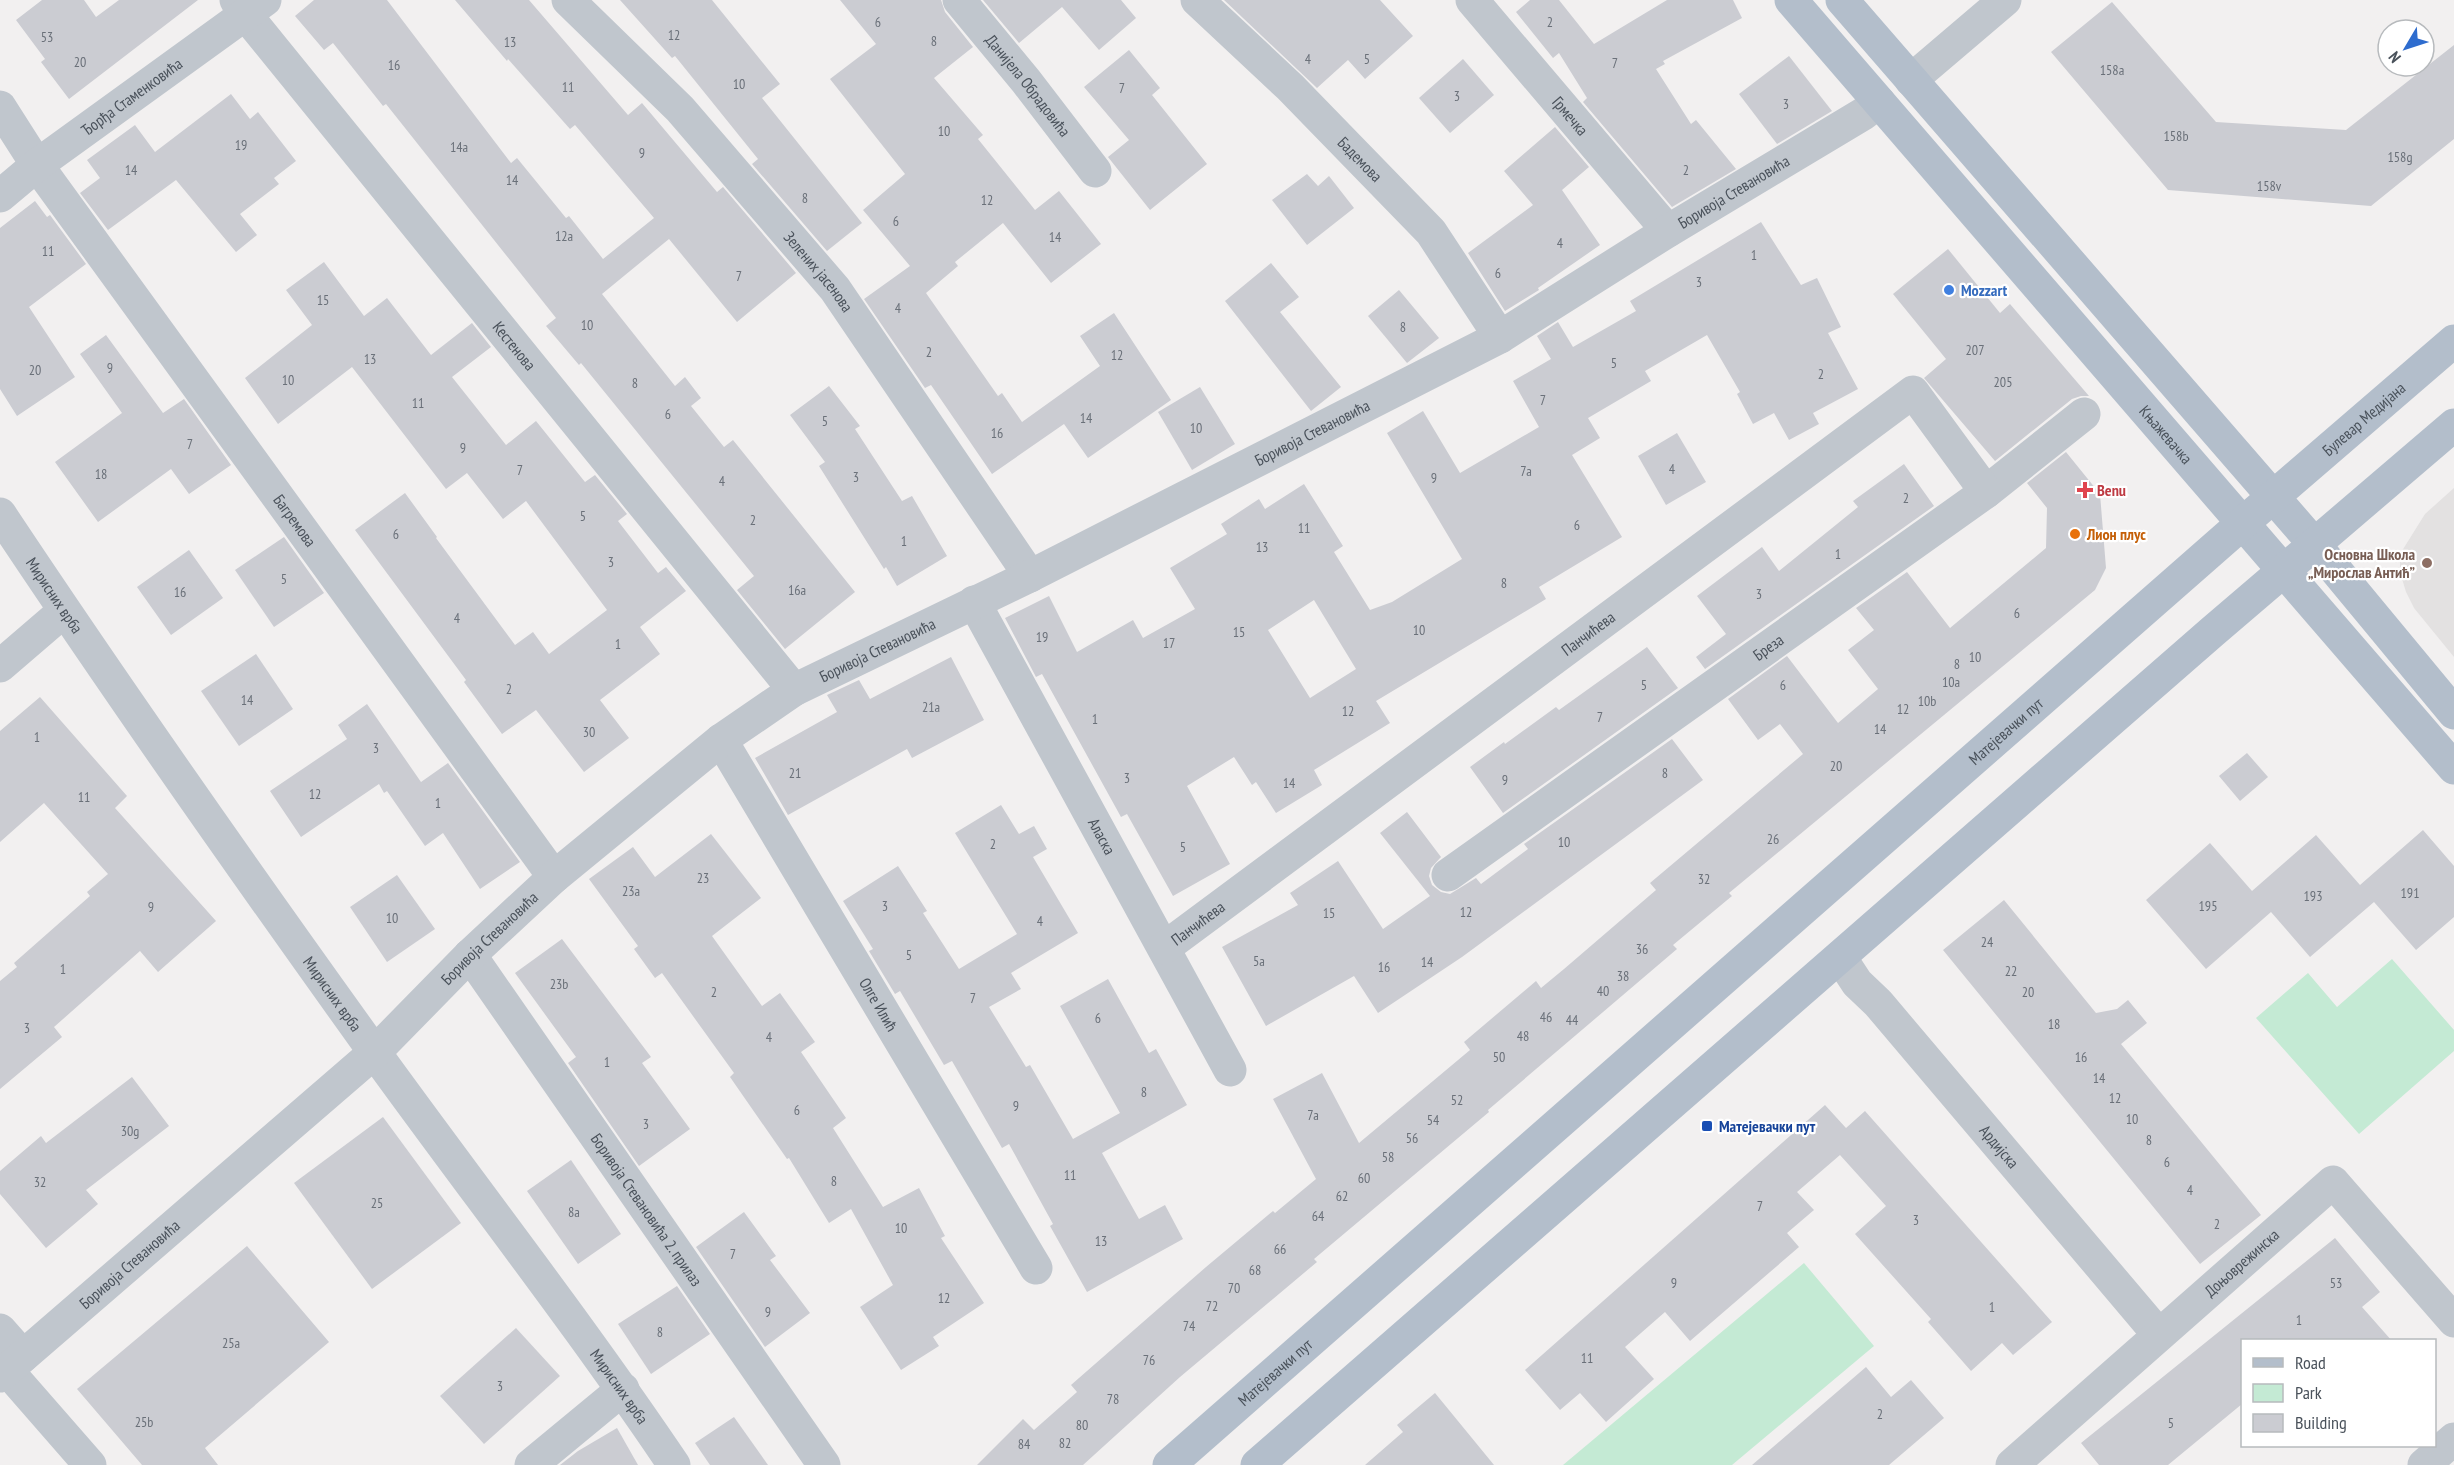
<svg xmlns="http://www.w3.org/2000/svg" width="2454" height="1465" viewBox="0 0 2454 1465" font-family="'PT Sans Narrow',sans-serif">
<rect width="100%" height="100%" fill="#f2f0f0"/>
<path fill="#e3e1e1" d="M2454,488V657L2414,608L2406,592L2400,572V554L2425,514Z"/>
<g fill="#c4ead4">
<path d="M2392,959L2454,1030V1051L2359,1134L2256,1018L2308,973L2337,1007Z"/>
<path d="M1804,1263L1874,1346L1732,1465H1563Z"/>
</g>
<g fill="#cbccd2" fill-rule="evenodd">
<path d="M42,0H84L96,17L119,0H198L69,99L41,62L45,59L16,20Z"/>
<path d="M314,0H387L511,163L517,158L566,218L569,216L603,259L654,218L575,125L570,129L508,59L507,61L455,0H529L628,115L642,103L717,192L723,187L796,273L737,322L669,239L602,294L675,386L685,377L701,398L691,406L724,447L733,440L855,592L785,649L737,590L754,576L581,363L579,365L546,326L556,318L386,104L383,106L333,43L324,50L295,16Z"/>
<path d="M620,0H712L780,84L762,98L862,223L827,251L752,164L758,159L675,56L672,58Z"/>
<path d="M840,0H941L945,12L973,47L934,78L983,135L978,139L1035,210L1059,191L1101,244L1051,283L1003,223L955,262L958,266L926,293L998,396L1002,393L1022,422L1100,366L1080,336L1114,313L1171,400L1088,458L1064,424L992,474L931,385L925,388L864,299L910,266L863,210L905,174L830,79L876,44Z"/>
<path d="M983,0H1121L1136,18L1099,50L1062,7L1019,43Z"/>
<path d="M1224,0H1380L1413,36L1365,79L1348,60L1317,88Z"/>
<path d="M1530,0H1559L1594,44L1667,0H1733L1742,18L1663,61L1665,64L1656,69L1691,124L1696,120L1736,169L1672,207L1583,102L1587,98L1559,53L1553,58L1516,12Z"/>
<path d="M2112,2L2216,122L2346,130L2454,45V139L2371,206L2168,190L2051,52Z"/>
<path d="M1129,50L1160,88L1152,95L1207,164L1150,210L1108,157L1129,140L1084,87Z"/>
<path d="M1789,56L1832,111L1777,144L1739,94Z"/>
<path d="M1463,59L1494,95L1450,133L1419,98Z"/>
<path d="M231,94L250,119L258,112L296,161L274,178L279,184L240,214L257,235L236,252L176,180L108,230L80,193L100,178L87,160L135,125L155,152Z"/>
<path d="M1555,127L1589,167L1562,190L1600,245L1538,288L1539,290L1505,311L1468,253L1533,205L1504,171Z"/>
<path d="M1307,174L1318,186L1329,176L1354,208L1307,245L1272,200Z"/>
<path d="M35,201L47,217L50,215L86,264L29,307L75,377L17,416L0,389V228Z"/>
<path d="M1761,222L1801,285L1817,278L1841,327L1828,333L1858,389L1813,413L1819,424L1789,440L1774,413L1753,424L1737,394L1740,392L1707,335L1645,371L1651,381L1588,418L1600,438L1572,455L1622,537L1539,587L1546,599L1376,701L1390,723L1314,770L1322,785L1276,813L1256,782L1252,785L1234,757L1187,786L1230,864L1173,896L1127,814L1121,817L1042,674L1036,677L1005,618L1049,596L1077,652L1133,620L1143,638L1195,609L1170,568L1227,534L1221,524L1259,499L1265,509L1304,484L1343,546L1334,552L1370,610L1392,602L1462,559L1387,433L1423,411L1460,473L1539,427L1513,381L1551,359L1537,336L1558,322L1573,347L1636,311L1630,301ZM1314,600L1356,669L1310,698L1268,630Z"/>
<path d="M1948,249L2000,313L2010,304L2089,396H2081L2072,399L1995,461L1924,378L1946,359L1893,294Z"/>
<path d="M324,262L364,316L387,298L431,355L472,323L491,347L452,377L506,445L536,421L585,482L595,475L627,514L618,521L658,573L666,567L686,591L640,627L660,654L600,700L629,738L584,772L536,710L502,734L464,682L466,680L355,530L405,493L437,537L436,538L515,645L533,632L549,654L607,610L526,501L503,519L467,473L446,489L352,367L278,424L245,378L312,325L286,290Z"/>
<path d="M1271,263L1299,297L1280,312L1341,387L1311,411L1225,301Z"/>
<path d="M1399,290L1439,338L1407,363L1368,316Z"/>
<path d="M106,335L163,413L184,399L231,465L189,494L171,469L98,522L55,462L122,413L80,354Z"/>
<path d="M829,386L860,426L855,429L902,501L912,496L947,556L897,586L886,567L884,569L819,466L825,462L790,415Z"/>
<path d="M1200,387L1235,444L1192,470L1158,412Z"/>
<path d="M1677,433L1706,482L1666,505L1638,456Z"/>
<path d="M2066,452L2100,494L2106,568L2095,590L1729,893L1732,896L1673,945L1677,949L1488,1110L1489,1112L1314,1259L1317,1262L1180,1377L1083,1465H977L1023,1419L1034,1430L1077,1392L1071,1385L1206,1267L1273,1211L1275,1213L1316,1179L1273,1099L1322,1073L1359,1143L1470,1050L1464,1042L1536,981L1541,988L1564,969L1656,890L1650,883L1803,754L1780,724L1758,740L1728,699L1787,656L1838,723L1878,689L1848,650L1874,630L1856,608L1907,572L1950,628L2046,548L2047,508L2027,483Z"/>
<path d="M1904,464L1934,506L1705,669L1696,657L1726,634L1697,596L1762,547L1779,571L1858,507L1853,501Z"/>
<path d="M284,537L324,593L274,627L235,570Z"/>
<path d="M189,550L223,598L171,635L137,587Z"/>
<path d="M1647,647L1678,688L1503,813L1470,767L1504,742L1505,744L1556,707L1559,710Z"/>
<path d="M256,654L293,709L239,746L201,691Z"/>
<path d="M951,657L984,720L912,758L907,749L788,815L755,758L837,712L827,695L859,680L870,699Z"/>
<path d="M40,697L127,796L115,808L216,921L158,972L140,951L54,1027L62,1037L0,1089V981L17,967L14,963L90,896L87,892L108,874L44,803L0,842V731Z"/>
<path d="M367,704L421,782L448,763L520,862L480,889L443,833L425,846L387,791L384,793L379,784L301,837L270,791L347,739L338,725Z"/>
<path d="M1672,739L1703,780L1462,957L1378,1013L1354,976L1266,1026L1222,947L1298,905L1290,893L1338,861L1383,929L1430,896L1380,833L1407,812L1441,857L1431,868L1429,876L1432,885L1441,892L1450,894L1476,878L1481,884L1528,849L1524,844Z"/>
<path d="M2247,753L2268,777L2240,801L2219,776Z"/>
<path d="M1001,805L1019,834L1034,826L1047,849L1033,857L1078,933L1011,973L1021,989L989,1007L1026,1067L1030,1065L1073,1139L1120,1113L1060,1006L1108,979L1149,1053L1156,1049L1187,1105L1102,1153L1139,1219L1165,1205L1183,1239L1087,1292L1050,1226L1053,1224L1009,1144L1002,1148L952,1061L944,1065L900,991L895,994L869,951L873,949L843,901L898,866L927,911L923,913L959,969L1017,934L955,833Z"/>
<path d="M2423,830L2454,866V917L2416,950L2374,902L2310,957L2271,912L2206,969L2146,900L2210,843L2252,891L2316,835L2360,885Z"/>
<path d="M711,834L761,898L712,936L762,1006L780,993L815,1042L801,1052L846,1118L833,1128L883,1207L919,1188L945,1236L941,1238L984,1303L933,1337L939,1346L901,1370L860,1307L893,1285L851,1209L829,1223L789,1158L787,1159L730,1077L734,1073L662,973L655,978L634,949L638,946L589,879L633,847L655,877Z"/>
<path d="M397,875L435,929L387,962L350,907Z"/>
<path d="M2004,900L2096,1013L2117,1009L2128,1000L2147,1023L2121,1044L2261,1215L2200,1264L1943,950Z"/>
<path d="M562,939L651,1057L642,1063L690,1129L639,1166L568,1063L576,1057L515,973Z"/>
<path d="M132,1077L169,1126L86,1190L98,1204L46,1248L0,1194V1171L41,1136L46,1143Z"/>
<path d="M1825,1105L1846,1128L1865,1111L2052,1322L2013,1355L2002,1343L1971,1371L1928,1322L1931,1319L1855,1234L1886,1206L1840,1155L1797,1192L1814,1210L1787,1233L1799,1247L1690,1341L1665,1312L1625,1347L1654,1379L1606,1422L1580,1393L1560,1410L1525,1370Z"/>
<path d="M383,1117L461,1223L372,1289L294,1183Z"/>
<path d="M571,1160L621,1234L578,1264L527,1191Z"/>
<path d="M744,1212L776,1256L770,1260L810,1313L765,1347L696,1247Z"/>
<path d="M2335,1238L2380,1292L2362,1307L2392,1341H2242V1404L2168,1465H2099L2081,1443Z"/>
<path d="M247,1246L329,1342L205,1448L218,1465H142L77,1389Z"/>
<path d="M677,1286L710,1334L651,1374L618,1324Z"/>
<path d="M516,1328L560,1376L484,1444L440,1396Z"/>
<path d="M1866,1367L1891,1397L1911,1380L1944,1418L1889,1465H1752Z"/>
<path d="M1435,1393L1494,1465H1365L1403,1432L1397,1425Z"/>
<path d="M734,1417L768,1465H710L695,1443Z"/>
<path d="M617,1428L638,1465H560L578,1451Z"/>
</g>
<g fill="none" stroke-linecap="round" stroke-linejoin="round">
<g stroke="#c0c6cd" stroke-width="33">
<path id="s1" d="M236,0L246,15L794,690"/>
<path id="s2" d="M568,0L680,109L835,289L1030,576"/>
<path id="s3" d="M959,0L1026,81L1095,171"/>
<path id="s4" d="M1197,0L1290,87L1431,232L1500,337"/>
<path id="s5" d="M1472,0L1668,231"/>
<path d="M1911,80L2005,0"/>
<path id="s6" d="M0,107L37,165L554,877"/>
<path id="s7" d="M0,196L37,165L265,0"/>
<path id="s8" d="M0,514C121,696 247,875 375,1053C474,1190 579,1324 674,1465"/>
<path id="s9" d="M974,602L1230,1070"/>
<path d="M0,666L64,611"/>
<path id="s10" d="M721,740L1036,1268"/>
<path id="s11" d="M1448,875L1986,492L2084,414"/>
<path id="s12" d="M1164,948L1913,392L1986,492"/>
<path id="s13" d="M470,955L824,1465"/>
<path id="s14" d="M1840,957L1857,983L1878,1003L2159,1335"/>
<path d="M0,1330L23,1356"/>
<path d="M7,1370L90,1465"/>
<path id="s15" d="M0,1376L375,1052L470,955L554,877L721,740L794,690L1030,576L1500,337L1668,231L1863,114L1879,102"/>
<path d="M531,1465L623,1389"/>
<path id="s16" d="M2012,1465L2333,1182L2454,1321"/>
<path d="M2424,1465L2454,1439"/>
</g>
<g stroke="#b3becb" stroke-width="33">
<path id="s17" d="M1791,0L2454,768"/>
<path d="M1842,0L2315,545L2454,713"/>
<path id="s18" d="M1169,1465L2244,522L2454,341"/>
<path d="M1257,1465L2212,632L2454,425"/>
</g>
</g>
<circle fill="#3f7fe0" stroke="#fff" stroke-width="2" cx="1949" cy="290" r="6"/>
<path fill="#e0444e" stroke="#fff" stroke-width="2" d="M2082 481h6v6h6v6h-6v6h-6v-6h-6v-6h6z"/>
<circle fill="#e8710a" stroke="#fff" stroke-width="2" cx="2075" cy="534" r="6"/>
<circle fill="#8d6e63" stroke="#fff" stroke-width="2" cx="2427" cy="563" r="6"/>
<rect fill="#1a4fb4" stroke="#fff" stroke-width="2" x="1701" y="1120" width="12" height="12" rx="3"/>
<g text-anchor="middle" dominant-baseline="central" stroke-width="4.5" stroke-linejoin="round" paint-order="stroke">
<g font-size="14" fill="#6a7079">
<text x="878" y="22">6</text>
<text x="1550" y="22">2</text>
<text x="674" y="35">12</text>
<text x="47" y="37">53</text>
<text x="934" y="41">8</text>
<text x="510" y="42">13</text>
<text x="1308" y="59">4</text>
<text x="1367" y="59">5</text>
<text x="80" y="62">20</text>
<text x="1615" y="63">7</text>
<text x="394" y="65">16</text>
<text x="2112" y="70">158a</text>
<text x="739" y="84">10</text>
<text x="568" y="87">11</text>
<text x="1122" y="88">7</text>
<text x="1457" y="96">3</text>
<text x="1786" y="104">3</text>
<text x="944" y="131">10</text>
<text x="2176" y="136">158b</text>
<text x="241" y="145">19</text>
<text x="459" y="147">14a</text>
<text x="642" y="153">9</text>
<text x="2400" y="157">158g</text>
<text x="131" y="170">14</text>
<text x="1686" y="170">2</text>
<text x="512" y="180">14</text>
<text x="2269" y="186">158v</text>
<text x="805" y="198">8</text>
<text x="987" y="200">12</text>
<text x="896" y="221">6</text>
<text x="564" y="236">12a</text>
<text x="1055" y="237">14</text>
<text x="1560" y="243">4</text>
<text x="48" y="251">11</text>
<text x="1754" y="255">1</text>
<text x="1498" y="273">6</text>
<text x="739" y="276">7</text>
<text x="1699" y="282">3</text>
<text x="323" y="300">15</text>
<text x="898" y="308">4</text>
<text x="587" y="325">10</text>
<text x="1403" y="327">8</text>
<text x="1975" y="350">207</text>
<text x="929" y="352">2</text>
<text x="1117" y="355">12</text>
<text x="370" y="359">13</text>
<text x="1614" y="363">5</text>
<text x="110" y="368">9</text>
<text x="35" y="370">20</text>
<text x="1821" y="374">2</text>
<text x="288" y="380">10</text>
<text x="2003" y="382">205</text>
<text x="635" y="383">8</text>
<text x="1543" y="400">7</text>
<text x="418" y="403">11</text>
<text x="668" y="414">6</text>
<text x="1086" y="418">14</text>
<text x="825" y="421">5</text>
<text x="1196" y="428">10</text>
<text x="997" y="433">16</text>
<text x="190" y="444">7</text>
<text x="463" y="448">9</text>
<text x="1672" y="469">4</text>
<text x="520" y="470">7</text>
<text x="1526" y="471">7a</text>
<text x="101" y="474">18</text>
<text x="856" y="477">3</text>
<text x="1434" y="478">9</text>
<text x="722" y="481">4</text>
<text x="1906" y="498">2</text>
<text x="583" y="516">5</text>
<text x="753" y="520">2</text>
<text x="1577" y="525">6</text>
<text x="1304" y="528">11</text>
<text x="396" y="534">6</text>
<text x="904" y="541">1</text>
<text x="1262" y="547">13</text>
<text x="1838" y="554">1</text>
<text x="611" y="562">3</text>
<text x="284" y="579">5</text>
<text x="1504" y="583">8</text>
<text x="797" y="590">16a</text>
<text x="180" y="592">16</text>
<text x="1759" y="594">3</text>
<text x="2017" y="613">6</text>
<text x="457" y="618">4</text>
<text x="1419" y="630">10</text>
<text x="1239" y="632">15</text>
<text x="1042" y="637">19</text>
<text x="1169" y="643">17</text>
<text x="618" y="644">1</text>
<text x="1975" y="657">10</text>
<text x="1957" y="664">8</text>
<text x="1951" y="682">10a</text>
<text x="1644" y="685">5</text>
<text x="1783" y="685">6</text>
<text x="509" y="689">2</text>
<text x="247" y="700">14</text>
<text x="1927" y="701">10b</text>
<text x="931" y="707">21a</text>
<text x="1903" y="709">12</text>
<text x="1348" y="711">12</text>
<text x="1600" y="717">7</text>
<text x="1095" y="719">1</text>
<text x="1880" y="729">14</text>
<text x="589" y="732">30</text>
<text x="37" y="737">1</text>
<text x="376" y="748">3</text>
<text x="1836" y="766">20</text>
<text x="795" y="773">21</text>
<text x="1665" y="773">8</text>
<text x="1127" y="778">3</text>
<text x="1505" y="780">9</text>
<text x="1289" y="783">14</text>
<text x="315" y="794">12</text>
<text x="84" y="797">11</text>
<text x="438" y="803">1</text>
<text x="1773" y="839">26</text>
<text x="1564" y="842">10</text>
<text x="993" y="844">2</text>
<text x="1183" y="847">5</text>
<text x="703" y="878">23</text>
<text x="1704" y="879">32</text>
<text x="631" y="891">23a</text>
<text x="2410" y="893">191</text>
<text x="2313" y="896">193</text>
<text x="885" y="906">3</text>
<text x="2208" y="906">195</text>
<text x="151" y="907">9</text>
<text x="1466" y="912">12</text>
<text x="1329" y="913">15</text>
<text x="392" y="918">10</text>
<text x="1040" y="921">4</text>
<text x="1987" y="942">24</text>
<text x="1642" y="949">36</text>
<text x="909" y="955">5</text>
<text x="1259" y="961">5a</text>
<text x="1427" y="962">14</text>
<text x="1384" y="967">16</text>
<text x="63" y="969">1</text>
<text x="2011" y="971">22</text>
<text x="1623" y="976">38</text>
<text x="559" y="984">23b</text>
<text x="1603" y="991">40</text>
<text x="714" y="992">2</text>
<text x="2028" y="992">20</text>
<text x="973" y="998">7</text>
<text x="1546" y="1017">46</text>
<text x="1098" y="1018">6</text>
<text x="1572" y="1020">44</text>
<text x="2054" y="1024">18</text>
<text x="27" y="1028">3</text>
<text x="1523" y="1036">48</text>
<text x="769" y="1037">4</text>
<text x="1499" y="1057">50</text>
<text x="2081" y="1057">16</text>
<text x="607" y="1062">1</text>
<text x="2099" y="1078">14</text>
<text x="1144" y="1092">8</text>
<text x="2115" y="1098">12</text>
<text x="1457" y="1100">52</text>
<text x="1016" y="1106">9</text>
<text x="797" y="1110">6</text>
<text x="1313" y="1115">7a</text>
<text x="2132" y="1119">10</text>
<text x="1433" y="1120">54</text>
<text x="646" y="1124">3</text>
<text x="130" y="1131">30g</text>
<text x="1412" y="1138">56</text>
<text x="2149" y="1140">8</text>
<text x="1388" y="1157">58</text>
<text x="2167" y="1162">6</text>
<text x="1070" y="1175">11</text>
<text x="1364" y="1178">60</text>
<text x="834" y="1181">8</text>
<text x="40" y="1182">32</text>
<text x="2190" y="1190">4</text>
<text x="1342" y="1196">62</text>
<text x="377" y="1203">25</text>
<text x="1760" y="1206">7</text>
<text x="574" y="1212">8a</text>
<text x="1318" y="1216">64</text>
<text x="1916" y="1220">3</text>
<text x="2217" y="1224">2</text>
<text x="901" y="1228">10</text>
<text x="1101" y="1241">13</text>
<text x="1280" y="1249">66</text>
<text x="733" y="1254">7</text>
<text x="1255" y="1270">68</text>
<text x="1674" y="1283">9</text>
<text x="2336" y="1283">53</text>
<text x="1234" y="1288">70</text>
<text x="944" y="1298">12</text>
<text x="1212" y="1306">72</text>
<text x="1992" y="1307">1</text>
<text x="768" y="1312">9</text>
<text x="2299" y="1320">1</text>
<text x="1189" y="1326">74</text>
<text x="660" y="1332">8</text>
<text x="231" y="1343">25a</text>
<text x="1587" y="1358">11</text>
<text x="1149" y="1360">76</text>
<text x="500" y="1386">3</text>
<text x="1113" y="1399">78</text>
<text x="1880" y="1414">2</text>
<text x="144" y="1422">25b</text>
<text x="2171" y="1423">5</text>
<text x="1082" y="1425">80</text>
<text x="1065" y="1443">82</text>
<text x="1024" y="1444">84</text>
</g>
<g font-size="16" fill="#4a525b" stroke="#fff">
<text stroke="none"><textPath href="#s3" startOffset="110">Данијела Обрадовића</textPath></text>
<text stroke="none"><textPath href="#s7" startOffset="165">Ђорђа Стаменковића</textPath></text>
<text stroke="none"><textPath href="#s5" startOffset="152">Грмечка</textPath></text>
<text stroke="none"><textPath href="#s4" startOffset="228">Бадемова</textPath></text>
<text stroke="none"><textPath href="#s15" startOffset="2115">Боривоја Стевановића</textPath></text>
<text stroke="none"><textPath href="#s2" startOffset="370">Зелених јасенова</textPath></text>
<text stroke="none"><textPath href="#s1" startOffset="444">Кестенова</textPath></text>
<text stroke="none"><textPath href="#s18" startOffset="1588">Булевар Медијана</textPath></text>
<text stroke="none"><textPath href="#s15" startOffset="1629">Боривоја Стевановића</textPath></text>
<text stroke="none"><textPath href="#s17" startOffset="574">Књажевачка</textPath></text>
<text stroke="none"><textPath href="#s6" startOffset="508">Багремова</textPath></text>
<text stroke="none"><textPath href="#s8" startOffset="98">Мирисних врба</textPath></text>
<text stroke="none"><textPath href="#s12" startOffset="528">Панчићева</textPath></text>
<text stroke="none"><textPath href="#s11" startOffset="393">Бреза</textPath></text>
<text stroke="none"><textPath href="#s15" startOffset="1143">Боривоја Стевановића</textPath></text>
<text stroke="none"><textPath href="#s18" startOffset="1113">Матејевачки пут</textPath></text>
<text stroke="none"><textPath href="#s9" startOffset="267">Аласка</textPath></text>
<text stroke="none"><textPath href="#s12" startOffset="42">Панчићева</textPath></text>
<text stroke="none"><textPath href="#s15" startOffset="657">Боривоја Стевановића</textPath></text>
<text stroke="none"><textPath href="#s8" startOffset="584">Мирисних врба</textPath></text>
<text stroke="none"><textPath href="#s10" startOffset="308">Олге Илић</textPath></text>
<text stroke="none"><textPath href="#s14" startOffset="248">Ардијска</textPath></text>
<text stroke="none"><textPath href="#s13" startOffset="310">Боривоја Стевановића 2. прилаз</textPath></text>
<text stroke="none"><textPath href="#s16" startOffset="306">Доњоврежинска</textPath></text>
<text stroke="none"><textPath href="#s15" startOffset="171">Боривоја Стевановића</textPath></text>
<text stroke="none"><textPath href="#s18" startOffset="141">Матејевачки пут</textPath></text>
<text stroke="none"><textPath href="#s8" startOffset="1070">Мирисних врба</textPath></text>
</g>
<g font-size="16" font-weight="bold" fill="#366cbe" stroke="#fff" text-anchor="start">
<text x="1961" y="290">Mozzart</text>
</g>
<g font-size="16" font-weight="bold" fill="#be3a42" stroke="#fff" text-anchor="start">
<text x="2097" y="490">Benu</text>
</g>
<g font-size="16" font-weight="bold" fill="#c56008" stroke="#fff" text-anchor="start">
<text x="2087" y="534">Лион плус</text>
</g>
<g font-size="16" font-weight="bold" fill="#785e54" stroke="#fff" text-anchor="end">
<text x="2415" y="554">Основна Школа<tspan x="2415" dy="18">„Мирослав Антић”</tspan></text>
</g>
<g font-size="16" font-weight="bold" fill="#164399" stroke="#fff" text-anchor="start">
<text x="1719" y="1126">Матејевачки пут</text>
</g>
</g>
<rect x="2241" y="1339" width="195" height="108" fill="#ffffff" stroke="#b7babd" stroke-width="1.5"/>
<rect x="2253" y="1358" width="30" height="9" fill="#b3becb" stroke="#b7babd" stroke-width="1.5"/>
<text x="2295" y="1369" font-size="18" fill="#4a525b">Road</text>
<rect x="2253" y="1384" width="30" height="18" fill="#c4ead4" stroke="#b7babd" stroke-width="1.5"/>
<text x="2295" y="1399" font-size="18" fill="#4a525b">Park</text>
<rect x="2253" y="1414" width="30" height="18" fill="#cbccd2" stroke="#b7babd" stroke-width="1.5"/>
<text x="2295" y="1429" font-size="18" fill="#4a525b">Building</text>
<g transform="translate(2406 48) rotate(231)"><circle r="28" fill="#ffffff" stroke="#b7babd" stroke-width="1.5"/>
<path d="M0-4.5L10 22L0 15L-10 22Z" fill="#2e6cce"/>
<text y="-9" font-size="16" font-weight="bold" text-anchor="middle" fill="#4a525b">N</text>
</g>
</svg>
